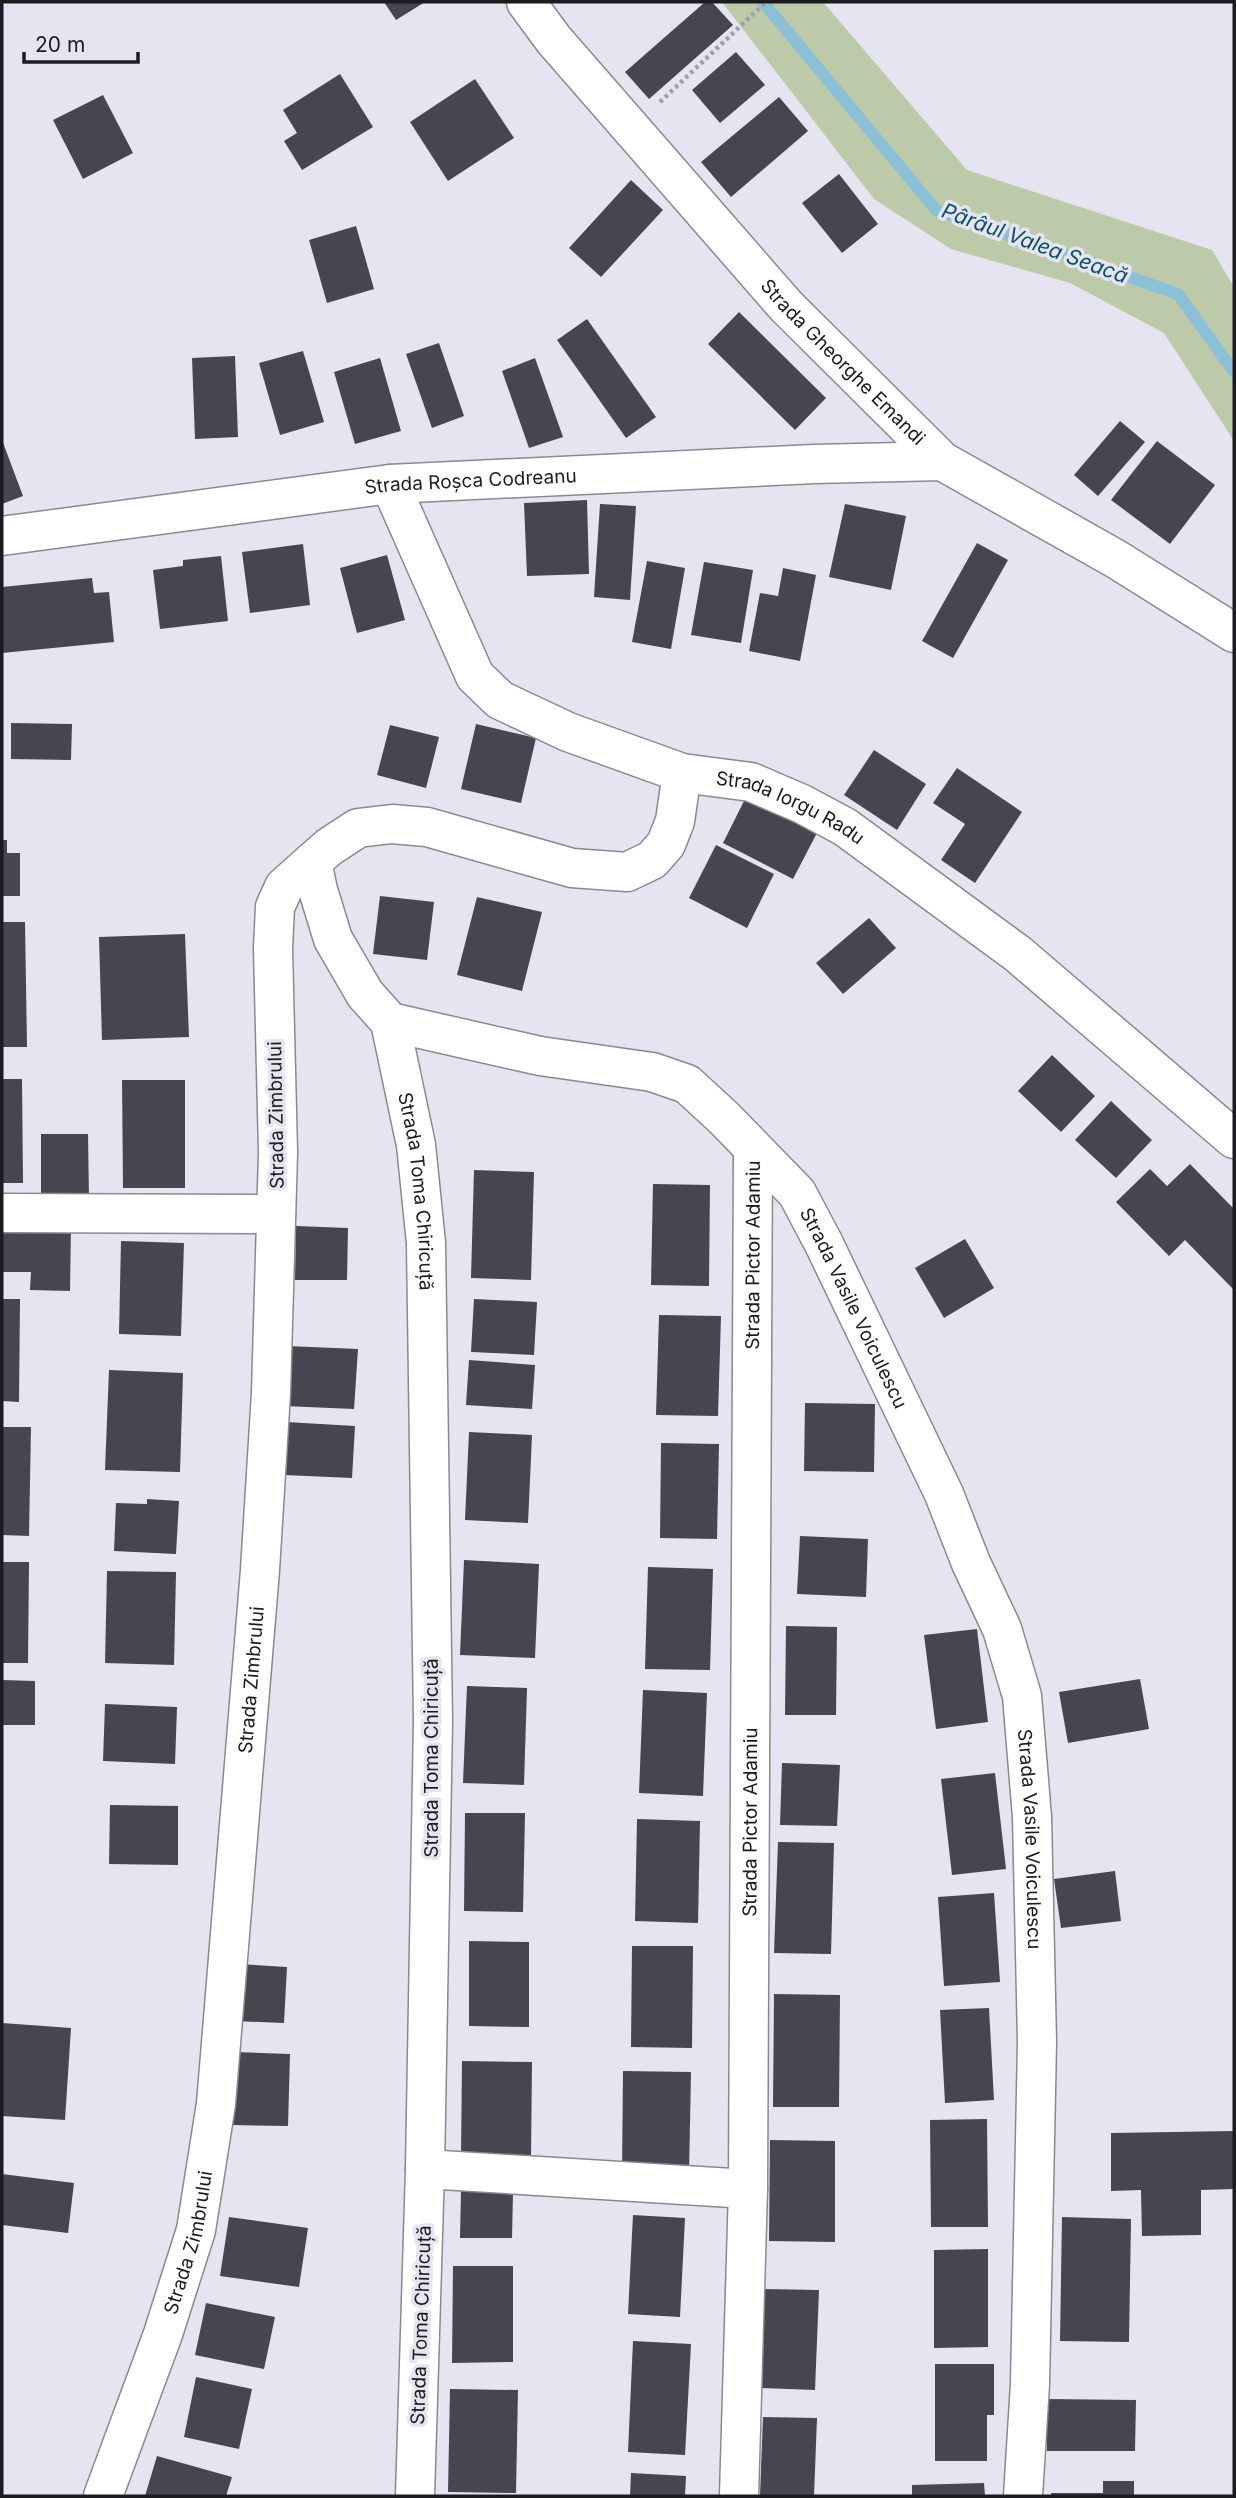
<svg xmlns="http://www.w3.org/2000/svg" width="1236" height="2498" viewBox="0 0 1236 2498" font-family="Inter,sans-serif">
<rect width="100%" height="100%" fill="#e6e4f1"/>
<path fill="#bdcaa9" d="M722,2H823L967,170L1212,250L1234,287V441L1164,333L1070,283L951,249L874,199Z"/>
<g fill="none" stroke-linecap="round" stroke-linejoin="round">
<path stroke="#8cc0d6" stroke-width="12" d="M763,2L936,210L1178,294L1234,372"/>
</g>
<g fill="#47454f">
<path d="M384,2H425L396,20Z"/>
<path d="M705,2H712L733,25L649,99L625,72Z"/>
<path d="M736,52L765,85L720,123L692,90Z"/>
<path d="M340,74L373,127L302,170L284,141L297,133L283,110Z"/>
<path d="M475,79L514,138L448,181L410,122Z"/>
<path d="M103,95L133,153L83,179L53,120Z"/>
<path d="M779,97L808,131L731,197L701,162Z"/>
<path d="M839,174L878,224L842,253L802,203Z"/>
<path d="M631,180L663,210L601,277L569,248Z"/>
<path d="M356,226L374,289L327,303L309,240Z"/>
<path d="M739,312L826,398L795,430L708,344Z"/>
<path d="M587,319L656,417L626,438L557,340Z"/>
<path d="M439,343L464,416L432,428L406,354Z"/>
<path d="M303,351L324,422L280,435L259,363Z"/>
<path d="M235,356L238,437L195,439L192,358Z"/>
<path d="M380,358L401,431L355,444L334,372Z"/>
<path d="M535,358L563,437L529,448L502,371Z"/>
<path d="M1120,421L1145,442L1098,496L1074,475Z"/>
<path d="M2,440L23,496L2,504Z"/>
<path d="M1157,441L1215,485L1170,544L1111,500Z"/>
<path d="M587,500L589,574L527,576L524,503Z"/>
<path d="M600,504L636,506L630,600L594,597Z"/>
<path d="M845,504L906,516L891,590L829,577Z"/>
<path d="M977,543L1008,560L953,658L922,641Z"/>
<path d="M303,544L310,605L250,613L242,552Z"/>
<path d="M387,555L405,620L357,633L340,568Z"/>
<path d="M221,556L228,621L160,629L153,570L183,566V560Z"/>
<path d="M647,561L685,568L671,649L632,642Z"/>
<path d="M704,562L753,570L741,643L691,635Z"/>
<path d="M783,568L816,575L800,661L749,651L760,593L778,596Z"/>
<path d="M92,578L94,593L109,592L114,642L2,653V587Z"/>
<path d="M11,723L72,724L71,760L11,759Z"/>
<path d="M476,724L536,738L521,803L461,789Z"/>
<path d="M390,725L439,737L426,788L377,775Z"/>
<path d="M874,750L926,784L897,830L844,795Z"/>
<path d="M957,768L1022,812L975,883L941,860L965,824L933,803Z"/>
<path d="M747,795L818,831L793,879L723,843Z"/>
<path d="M2,840H7V853H20V896H2Z"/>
<path d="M716,845L774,874L747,928L689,898Z"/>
<path d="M380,896L434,902L427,960L373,954Z"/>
<path d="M477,897L542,912L522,991L457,975Z"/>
<path d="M869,918L896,948L843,994L816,963Z"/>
<path d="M2,922H25L27,1047H2Z"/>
<path d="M185,934L189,1037L102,1040L99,937Z"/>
<path d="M1052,1055L1095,1096L1061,1132L1018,1091Z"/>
<path d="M2,1079H22L23,1183H2Z"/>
<path d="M122,1080H185V1188H123Z"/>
<path d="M1111,1101L1152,1140L1116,1178L1075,1140Z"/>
<path d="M41,1134H88L89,1200H41Z"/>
<path d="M1190,1164L1234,1209V1290L1185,1240L1169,1256L1116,1202L1150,1169L1167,1186Z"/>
<path d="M474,1170L534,1172L531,1280L471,1278Z"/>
<path d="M653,1184L710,1185L709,1286L651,1285Z"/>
<path d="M2,1224L71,1226L70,1291L30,1290L31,1272H2Z"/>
<path d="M296,1226L348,1228L347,1280H295Z"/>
<path d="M965,1239L994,1288L944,1318L915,1268Z"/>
<path d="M121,1241L184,1243L181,1336L119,1334Z"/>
<path d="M2,1299H20L19,1402L2,1401Z"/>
<path d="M474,1299L537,1302L534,1355L471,1352Z"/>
<path d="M659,1315L721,1316L718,1416L656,1415Z"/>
<path d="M287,1346L358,1349L354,1409L284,1406Z"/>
<path d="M469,1360L535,1365L532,1409L466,1405Z"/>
<path d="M109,1370L183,1373L180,1472L105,1470Z"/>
<path d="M805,1403L875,1404L874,1472L804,1471Z"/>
<path d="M286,1422L355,1426L352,1478L284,1475Z"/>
<path d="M2,1427H31L29,1536L2,1535Z"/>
<path d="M469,1432L532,1435L528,1523L465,1520Z"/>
<path d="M661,1443L719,1444L717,1539L660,1538Z"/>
<path d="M147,1499L179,1501L176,1554L114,1551L116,1503L147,1504Z"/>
<path d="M800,1536L868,1539L866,1597L797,1594Z"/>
<path d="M464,1560L539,1564L535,1658L460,1655Z"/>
<path d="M2,1562H29L28,1663H2Z"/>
<path d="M648,1567L713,1569L710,1670L645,1669Z"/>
<path d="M107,1571L176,1572L174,1665L105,1663Z"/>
<path d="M786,1626L837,1627L836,1715H785Z"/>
<path d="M977,1629L988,1722L936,1729L924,1635Z"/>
<path d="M1140,1679L1149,1729L1068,1743L1059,1692Z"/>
<path d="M2,1680L35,1681V1725H2Z"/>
<path d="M467,1686L527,1688L524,1785L463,1783Z"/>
<path d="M643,1690L707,1693L703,1796L639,1793Z"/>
<path d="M105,1704L177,1707L175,1764L103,1761Z"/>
<path d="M782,1763L840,1765L837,1826L780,1825Z"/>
<path d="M995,1773L1006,1869L952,1875L941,1779Z"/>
<path d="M110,1805L178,1806V1865L109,1864Z"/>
<path d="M465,1813H525L523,1912L464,1911Z"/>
<path d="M637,1819L700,1821L698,1923L635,1921Z"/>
<path d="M778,1842L834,1843L831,1954L774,1953Z"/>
<path d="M1115,1871L1121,1921L1061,1928L1054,1879Z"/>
<path d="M994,1893L1000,1982L944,1986L938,1897Z"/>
<path d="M469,1941L529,1942V2027L469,2026Z"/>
<path d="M632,1946H693L692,2048L631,2047Z"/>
<path d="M238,1964L287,1967L284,2023L234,2021Z"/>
<path d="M774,1994L840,1995L839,2107H773Z"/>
<path d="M989,2008L994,2100L945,2103L940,2010Z"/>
<path d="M2,2023L71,2028L65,2120L2,2116Z"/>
<path d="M235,2052L290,2054L288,2126L233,2125Z"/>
<path d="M462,2061L532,2062L531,2157L461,2156Z"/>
<path d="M623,2071L691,2072L689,2174L622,2173Z"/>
<path d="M987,2119L988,2227H931L930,2120Z"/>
<path d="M1234,2131V2189L1201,2190V2235L1142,2236L1141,2190L1111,2191V2133Z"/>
<path d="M770,2140L835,2141V2242L769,2241Z"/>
<path d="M2,2174L74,2183L68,2233L2,2225Z"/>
<path d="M461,2191H513L512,2238H460Z"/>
<path d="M633,2215L685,2218L680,2317L628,2314Z"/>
<path d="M229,2217L308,2228L299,2287L220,2276Z"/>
<path d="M1062,2217L1131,2219L1129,2342L1060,2341Z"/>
<path d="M988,2249V2347L934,2348V2250Z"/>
<path d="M453,2266H513V2362L452,2363Z"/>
<path d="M763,2289L819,2290L815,2390L759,2388Z"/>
<path d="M206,2303L275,2317L264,2369L195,2355Z"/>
<path d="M633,2341L691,2344L685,2455L628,2452Z"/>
<path d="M935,2364H994V2415H987V2461H935Z"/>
<path d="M196,2377L252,2389L239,2449L184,2437Z"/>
<path d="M450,2389L518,2390L516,2493L448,2492Z"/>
<path d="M1047,2399L1136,2400L1135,2451H1047Z"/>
<path d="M763,2417L817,2418L814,2496H760Z"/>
<path d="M157,2456L232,2477L226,2496H145Z"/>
<path d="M631,2473L686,2476L685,2496H630Z"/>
<path d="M1103,2481H1134V2496H1051V2493H1103Z"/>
<path d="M984,2483L985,2496H912V2485Z"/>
</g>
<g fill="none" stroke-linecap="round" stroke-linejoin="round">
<g stroke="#8a8893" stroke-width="41">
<g id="street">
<path id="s1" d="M526,2L554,40L786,306L942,461L1116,559L1234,633"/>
<path id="s2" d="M390,484L475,676L500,700L568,732L682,773L751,782L802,804L845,827L1018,954L1234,1139"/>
<path id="s3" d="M2,536L390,484L814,464L942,461"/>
<path id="s4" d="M682,773L675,821L666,844L652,860L627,872L572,868L427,827L392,824L358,828L329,847L312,862L318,890L333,939L365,994L390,1022L540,1056L652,1072L687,1084L724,1118L797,1193L824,1244L944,1494L971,1563L1002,1629L1022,1696L1032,1817L1037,2042L1030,2384L1023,2496"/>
<path id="s5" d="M390,1022L416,1145L426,1243L433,1721L425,2169L415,2496"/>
<path d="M2,1213L276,1214"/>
<path d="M425,2169L748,2189"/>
<path id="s6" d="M103,2496L163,2334L196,2230L216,2104L260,1570L271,1393L278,1152L273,948L275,907L284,887L312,862"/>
<path id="s7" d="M739,2496L748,2189L753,1149"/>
</g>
</g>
<path stroke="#a09fa9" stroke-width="4.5" stroke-dasharray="3.5 3.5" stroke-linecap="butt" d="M660,102L766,2"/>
<use href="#street" stroke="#fff" stroke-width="38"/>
</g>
<g text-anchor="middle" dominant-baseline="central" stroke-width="7" stroke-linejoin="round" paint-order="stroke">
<g font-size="19" fill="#1c1c20" stroke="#e6e4f1">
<text stroke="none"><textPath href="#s1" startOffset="480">Strada Gheorghe Emandi</textPath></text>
<text stroke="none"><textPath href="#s3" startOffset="472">Strada Roșca Codreanu</textPath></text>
<text stroke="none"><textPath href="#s2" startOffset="556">Strada Iorgu Radu</textPath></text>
<text transform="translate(276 1115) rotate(-91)">Strada Zimbrului</text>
<text stroke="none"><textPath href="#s5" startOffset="172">Strada Toma Chiricuță</textPath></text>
<text stroke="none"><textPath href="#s7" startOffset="1241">Strada Pictor Adamiu</textPath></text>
<text stroke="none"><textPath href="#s4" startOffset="1223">Strada Vasile Voiculescu</textPath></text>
<text stroke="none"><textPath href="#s6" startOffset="835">Strada Zimbrului</textPath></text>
<text transform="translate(431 1758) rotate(-90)">Strada Toma Chiricuță</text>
<text stroke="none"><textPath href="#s7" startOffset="674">Strada Pictor Adamiu</textPath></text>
<text stroke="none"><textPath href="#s4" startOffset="1790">Strada Vasile Voiculescu</textPath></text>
<text stroke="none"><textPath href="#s6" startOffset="268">Strada Zimbrului</textPath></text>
<text transform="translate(421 2325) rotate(-88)">Strada Toma Chiricuță</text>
</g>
<g font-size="21" font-style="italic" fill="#085067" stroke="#e6e4f1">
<text transform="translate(1035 243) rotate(20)">Pârâul Valea Seacă</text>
</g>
</g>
<rect width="1236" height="2498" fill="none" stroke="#1c1c20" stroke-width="7"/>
<path d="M24 52v10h114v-10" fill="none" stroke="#1c1c20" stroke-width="3.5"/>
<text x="35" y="52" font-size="21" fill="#1c1c20" stroke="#e6e4f1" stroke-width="5" paint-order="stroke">20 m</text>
</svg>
